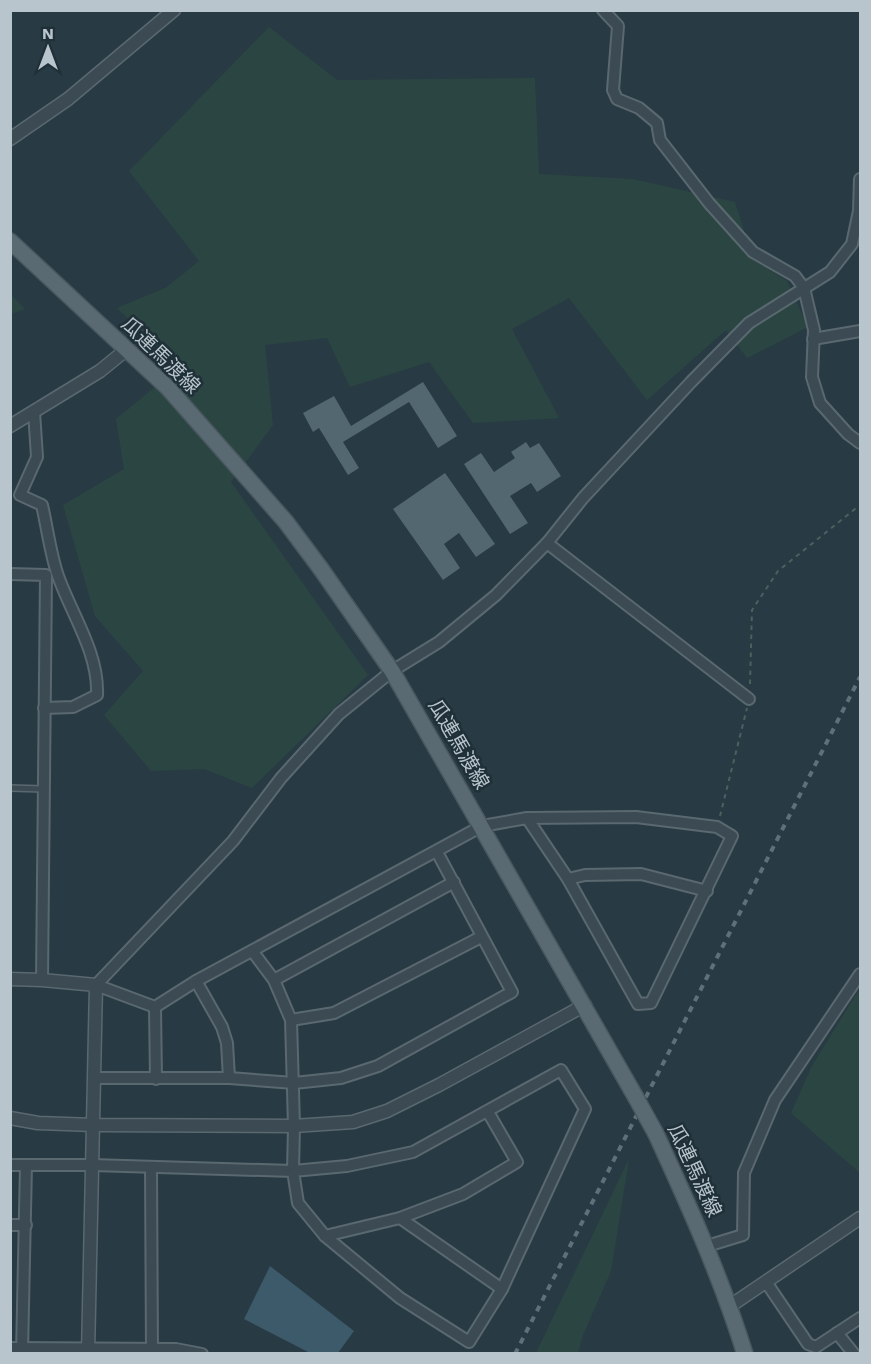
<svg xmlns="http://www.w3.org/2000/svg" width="871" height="1364" viewBox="0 0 871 1364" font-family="'Work Sans','Noto Sans JP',sans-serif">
<rect width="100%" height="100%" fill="#283a43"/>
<g fill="#2b4642">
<path d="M269,27L337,80L535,78L539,174L633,179L735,202L753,260L787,281L808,327L747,358L726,330L647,400L569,298L512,329L559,418L473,423L429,362L350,387L327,338L265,345L273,425L231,482L368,675L252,788L204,769L151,771L104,715L143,671L95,616L63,505L124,469L116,419L178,368L117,308L167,287L199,261L129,171Z"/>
<path d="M10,295H11L25,309L11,314Z"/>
<path d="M860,988V1173L791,1113L812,1066Z"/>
<path d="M629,1159L611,1271L583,1335L578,1353H536Z"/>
</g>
<path fill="#3c5a6a" d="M270,1266L354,1331L338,1353H310L244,1319Z"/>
<g fill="#536770">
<path d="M423,382L457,436L438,448L409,402L343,442L359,468L348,475L319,428L313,432L303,413L334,396L351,426Z"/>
<path d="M526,442L530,448L539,443L561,476L537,492L531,483L510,496L528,523L510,534L464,464L481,453L494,472L515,458L511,452Z"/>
<path d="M445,473L495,544L476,557L459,533L444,544L460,568L443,580L393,509Z"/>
</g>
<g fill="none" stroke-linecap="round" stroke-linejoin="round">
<g stroke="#5a6870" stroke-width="8">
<path id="service" d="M10,788L44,789"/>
</g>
<g stroke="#5a6870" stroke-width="14">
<g id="minor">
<path d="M603,10L618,26L613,90L617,99L639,108L657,123L660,140L709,203L753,252L795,276L804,288L814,330L812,377L820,403L848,434L860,443"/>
<path d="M813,339L860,331"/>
<path d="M34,412L37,457L20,495L42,505C47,527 50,551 57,573C70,612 99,652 97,695L73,707L44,708"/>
<path d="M547,543L749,699"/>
<path d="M10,574L46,575L42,980"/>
<path d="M527,818L568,879L638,1004L651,1003L732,836L717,827L636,817L527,818L482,826L196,981L155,1007L96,985L233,841L281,778L339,714L392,671L439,642L496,595L547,543L583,498L691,382L749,323L830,272L852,244L859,211L860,179"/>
<path d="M568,879L585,875L641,874L707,891"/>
<path d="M274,980L454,882"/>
<path d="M196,981L222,1027L227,1043L229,1078"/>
<path d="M155,1007L156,1079"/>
<path d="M291,1020L334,1013L481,937"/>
<path d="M94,1078H229L294,1083L341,1078L378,1066L512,992L437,852"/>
<path d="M10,1165H92L293,1171L347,1166L413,1152L561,1070L585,1109L502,1289L469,1342L400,1298L325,1236L298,1203L293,1171L294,1126L291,1020L274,980L253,952"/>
<path d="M151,1167L152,1354"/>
<path d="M400,1218L502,1289"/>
<path d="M10,1225H26"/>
<path d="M325,1236L400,1218L463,1194L517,1162L488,1112"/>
<path d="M707,1246L743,1235L744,1173L775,1100L860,974"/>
<path d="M766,1282L808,1344L816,1347L860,1318"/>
<path d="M837,1333L854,1354"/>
<path d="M10,1348L176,1349L202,1354"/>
<path d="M22,1353L26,1165"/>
</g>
</g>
<g stroke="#5a6870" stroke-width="15">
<g id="tertiary">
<path d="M10,139L68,99L174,10"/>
<path d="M10,426L100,371L127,349"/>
<path d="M10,979L42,980L96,985L88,1354"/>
<path d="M10,1118L38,1123L94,1125L294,1126L353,1122L387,1111L439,1085L585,1005"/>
<path d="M730,1306L860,1218"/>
</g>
</g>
<g stroke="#49575f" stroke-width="18">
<g id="primary">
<path d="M10,241L168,388L286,522L321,569L392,671L635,1096"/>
<path d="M656,1134C689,1206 721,1277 745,1354"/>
</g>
</g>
<g stroke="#4a625f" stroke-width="2" stroke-dasharray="4.5 4.5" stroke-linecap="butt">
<path d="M750,684L752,610L778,571L860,505"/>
<path d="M720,816L747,708"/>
</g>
<use href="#service" stroke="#3c4b53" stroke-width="5"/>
<use href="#minor" stroke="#3c4b53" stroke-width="10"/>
<use href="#tertiary" stroke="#3c4b53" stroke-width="12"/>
<use href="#primary" stroke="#5a6a73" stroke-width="15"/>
<path stroke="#5e707a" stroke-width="4" stroke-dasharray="6 6" stroke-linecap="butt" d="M515,1354L860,677"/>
<g stroke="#49575f" stroke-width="18" stroke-linecap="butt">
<path id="primary-bridge" d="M635,1096L656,1134"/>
</g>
<use href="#primary-bridge" stroke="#5a6a73" stroke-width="15"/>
</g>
<g text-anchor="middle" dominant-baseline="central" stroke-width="5" stroke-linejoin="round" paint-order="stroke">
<g font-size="20" fill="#b9c5cc" stroke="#203038">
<text transform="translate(161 355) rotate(44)">瓜連馬渡線</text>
<text transform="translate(459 744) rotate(60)">瓜連馬渡線</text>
<text transform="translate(695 1170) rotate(65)">瓜連馬渡線</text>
</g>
</g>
<rect width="871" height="1364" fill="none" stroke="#b9c5cc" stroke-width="24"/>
<g transform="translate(48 48)" stroke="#203038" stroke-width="4.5" paint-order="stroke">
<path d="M0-4.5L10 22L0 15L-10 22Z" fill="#b9c5cc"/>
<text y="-9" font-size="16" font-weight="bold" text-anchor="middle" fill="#b9c5cc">N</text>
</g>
</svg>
